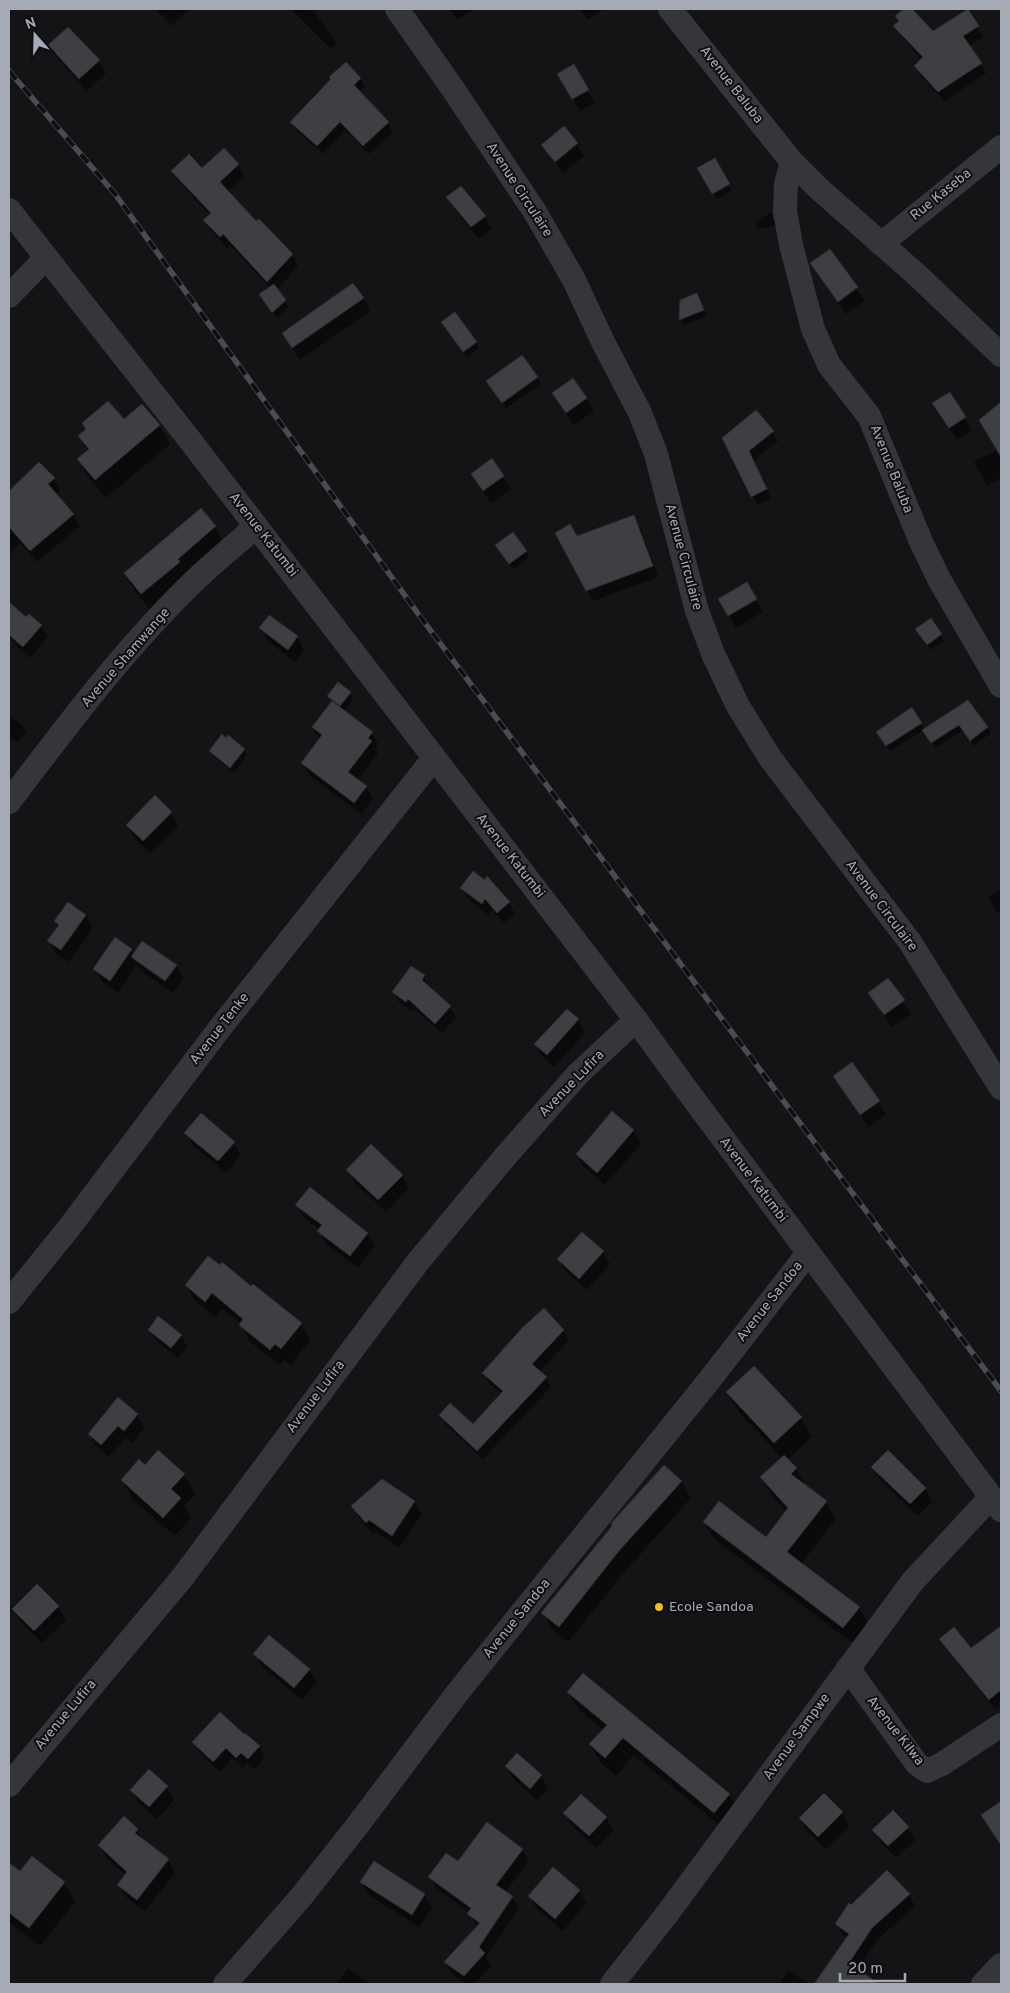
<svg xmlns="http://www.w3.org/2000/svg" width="1010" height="1993" viewBox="0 0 1010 1993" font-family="Overpass,sans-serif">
<rect width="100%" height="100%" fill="#141416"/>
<g fill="#0007">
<path d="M156,9H190L171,26Z"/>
<path d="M291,9H314L313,10L337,44L331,49Z"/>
<path d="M449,9H472V10L458,20Z"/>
<path d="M580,9H603L588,20Z"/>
<path d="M906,9H910L932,33L967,11L983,37L969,46L986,73L945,101L921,77L915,67L922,60L901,36L895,26L900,22L897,17Z"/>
<path d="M49,46L98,61L106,73L87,91L57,58Z"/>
<path d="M574,66L595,103L580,111L559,74Z"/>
<path d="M360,78L365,87L359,93L388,123L393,132L369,154L345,130L323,154L297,131L292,122Z"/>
<path d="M577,144L584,156L563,173L543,145Z"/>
<path d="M224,149L238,165L245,176L228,192L256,222L292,255L298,266L277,290L288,307L277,318L264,300L270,288L230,245L227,248L212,232L205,220L210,215L179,182L172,171L202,170Z"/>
<path d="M714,160L732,190L717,199L699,169Z"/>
<path d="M448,198L485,216L492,229L479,239L455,210Z"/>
<path d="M771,212L775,226L758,229L755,224Z"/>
<path d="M830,251L865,301L846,314L812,264Z"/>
<path d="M697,294L707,316L684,325L681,320V301Z"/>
<path d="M363,298L370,311L300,360L283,334Z"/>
<path d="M446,328L476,342L479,348L467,357Z"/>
<path d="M522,356L541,384L506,408L491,387Z"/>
<path d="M949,393L972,430L957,440L941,416Z"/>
<path d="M553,394L586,398L594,411L574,425Z"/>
<path d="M997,407L1001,413V478L987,486L974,462L998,449Z"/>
<path d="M123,421L159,425L170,444L106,498L89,478L78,459L88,451L80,436Z"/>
<path d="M773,432L778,441L753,461L771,498L757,505L723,438Z"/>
<path d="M491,460L511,489L491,503L472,474Z"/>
<path d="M39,464L54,479L60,491L56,495L73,515L80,526L37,562L20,543L9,556V492Z"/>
<path d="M200,510L215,527L226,546L153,613L136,593L125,574Z"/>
<path d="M633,516L640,527L658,577L593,601L587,591L577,538Z"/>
<path d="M500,551L526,552L529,557L513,569Z"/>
<path d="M747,584L763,612L736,628L720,599Z"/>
<path d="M9,603L27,619L29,616L41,626L48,637L30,658L18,648L9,635Z"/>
<path d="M930,620L944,641L931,650L920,635Z"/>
<path d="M260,628L297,637L304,650L295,662L268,641Z"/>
<path d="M350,693L353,699L344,712L372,733L378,744L375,749L378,753L357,781L366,787L373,799L361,814L309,775L303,763L320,740L313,728L332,702L328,696Z"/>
<path d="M968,701L991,733L974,746L963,730L936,748L924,730L890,751L881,739L912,708L925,730Z"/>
<path d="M11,716L23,726L26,732L17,742L9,736V719Z"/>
<path d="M244,750L247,755L234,773L214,757L210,751Z"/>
<path d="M171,813L178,826L150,853L134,838L127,825Z"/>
<path d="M462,888L509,903L515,914L504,923L492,910L488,915L468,899Z"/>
<path d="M1001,888V911L998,913L988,898Z"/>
<path d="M86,915L93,928L69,962L56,954L49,941L59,927L56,921Z"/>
<path d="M116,939L131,950L134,955L176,965L183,978L173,993L140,970L137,965L118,993L102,982L95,969Z"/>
<path d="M424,976L429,988L450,1007L456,1017L442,1033L414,1009L412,1011L399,1002L394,992Z"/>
<path d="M888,980L911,1014L892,1027L869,993Z"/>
<path d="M567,1010L578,1020L585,1033L554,1067L543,1057L536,1045Z"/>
<path d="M834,1076L879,1102L886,1114L868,1127Z"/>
<path d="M612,1113L633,1131L641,1144L605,1185L584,1167L577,1154Z"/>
<path d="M186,1133L234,1143L241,1155L226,1173L193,1146Z"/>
<path d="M348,1170L402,1176L409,1188L386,1212L355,1183Z"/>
<path d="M297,1205L367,1234L375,1246L358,1268L326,1244L319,1231L320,1230L304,1218Z"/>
<path d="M603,1252L610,1264L587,1290L566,1272L559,1260Z"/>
<path d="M208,1258L301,1324L310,1340L291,1365L284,1360L280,1365L249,1341L241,1324L222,1309L215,1317L195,1301L186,1285Z"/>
<path d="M150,1330L181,1335L187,1347L178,1358L156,1341Z"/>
<path d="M563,1330L569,1340L539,1372L546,1378L551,1387L483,1459L446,1425L441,1415L473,1426L502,1394L489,1383L484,1373Z"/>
<path d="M754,1368L801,1418L812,1437L787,1460L796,1469L806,1486L826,1502L836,1519L801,1564L859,1607L869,1625L854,1644L714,1539L704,1522L767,1538L787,1512L771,1495L761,1478L782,1458L738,1411L727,1392Z"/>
<path d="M137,1415L144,1428L132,1443L126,1438L109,1457L96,1446L89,1434Z"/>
<path d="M888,1452L925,1489L932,1502L918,1516L880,1480L873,1467Z"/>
<path d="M664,1466L682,1482L691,1498L627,1569L568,1642L552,1629L543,1613Z"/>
<path d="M145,1467L184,1475L195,1494L184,1506L191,1518L175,1536L133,1500L122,1480Z"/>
<path d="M414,1501L422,1514L399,1548L376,1532L374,1535L360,1519L353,1506Z"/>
<path d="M37,1586L58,1607L66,1620L42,1643L21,1622L14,1609Z"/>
<path d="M987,1638L1001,1653V1704L995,1709L946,1648L940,1639L970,1649Z"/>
<path d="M255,1654L309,1669L317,1682L302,1700L262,1667Z"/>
<path d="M568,1692L729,1795L740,1813L725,1830L634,1755L616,1776L601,1763L590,1745L603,1730L579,1710Z"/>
<path d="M244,1736L259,1747L265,1757L255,1769L247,1763L243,1768L232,1758L220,1772L200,1753L193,1742Z"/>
<path d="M506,1767L541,1776L548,1789L537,1800L514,1779Z"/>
<path d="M167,1787L174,1800L157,1819L139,1803L132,1790Z"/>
<path d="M824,1795L842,1813L849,1826L826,1849L807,1831L800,1818Z"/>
<path d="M565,1813L606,1817L613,1830L597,1848L572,1826Z"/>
<path d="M124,1818L137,1830L144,1842L168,1860L175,1873L145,1911L126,1897L119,1885L126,1875L106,1858L99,1845Z"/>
<path d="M908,1828L915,1840L896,1858L881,1843L874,1830Z"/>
<path d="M522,1849L529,1861L505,1892L512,1897L519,1908L486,1957L491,1966L474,1984H467L452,1974L445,1962L478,1927L469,1914L470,1913L437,1889L430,1878L458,1862Z"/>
<path d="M374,1863L424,1895L432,1908L419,1927L369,1895L362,1882Z"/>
<path d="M13,1868L20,1873L64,1883L75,1902L40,1946L9,1922V1873Z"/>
<path d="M579,1891L586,1903L563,1931L537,1909L529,1896Z"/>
<path d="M909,1895L915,1906L878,1939L857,1970L877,1984H816L848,1938L842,1934L836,1924L851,1906Z"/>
<path d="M348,1968L370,1984H336Z"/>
<path d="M789,1971L809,1984H779Z"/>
</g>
<g fill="#3e3f43" stroke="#2e2e32">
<path d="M904,9H912L933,31L968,9L979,26L963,36L982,63L938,92L914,66L923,57L893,26L899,21L895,16Z"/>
<path d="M68,27L100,60L79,79L48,45Z"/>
<path d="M346,62L361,78L354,85L389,122L363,146L340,122L317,146L290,122L331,79L329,77Z"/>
<path d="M574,64L589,90L572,99L557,74Z"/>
<path d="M564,126L578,143L555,162L541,145Z"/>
<path d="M224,148L239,164L220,182L256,221L259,219L293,254L267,282L223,234L220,237L203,220L211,213L171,171L189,154L202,168Z"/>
<path d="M715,158L730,184L712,194L697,168Z"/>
<path d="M461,186L486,216L471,227L446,197Z"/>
<path d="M830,249L858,287L838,302L810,263Z"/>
<path d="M353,283L364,298L292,348L282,333Z"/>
<path d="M274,284L286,300L272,313L259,294Z"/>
<path d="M697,293L704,310L679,320L680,300Z"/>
<path d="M455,312L477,342L463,352L441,322Z"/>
<path d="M522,355L538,377L502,403L486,381Z"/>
<path d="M573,378L587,398L566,413L552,393Z"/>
<path d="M950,392L966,417L949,428L932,403Z"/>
<path d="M108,401L124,419L142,404L160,425L95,480L77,459L89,449L78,436L86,429L82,423Z"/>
<path d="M1001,402V457L979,420Z"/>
<path d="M756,410L774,431L749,451L767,489L751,497L722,438Z"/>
<path d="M492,458L504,476L483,491L471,474Z"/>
<path d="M39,462L55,478L48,484L74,514L30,551L9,527V491Z"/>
<path d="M201,508L216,526L178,559L180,562L141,594L124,573Z"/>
<path d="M634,515L653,566L586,591L555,533L570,524L577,536Z"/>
<path d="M513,532L527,551L509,564L495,545Z"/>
<path d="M747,582L757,599L728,616L718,599Z"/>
<path d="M9,602L26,617L29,614L42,625L23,647L9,635Z"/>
<path d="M269,615L298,636L288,650L259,628Z"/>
<path d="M931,618L942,634L927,645L915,629Z"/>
<path d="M338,682L351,692L340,706L327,696Z"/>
<path d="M968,700L988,727L970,741L959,725L931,743L922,730Z"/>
<path d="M332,701L373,732L368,738L372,741L348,772L367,786L354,803L301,763L322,735L312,727Z"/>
<path d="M912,707L922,723L886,746L876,732Z"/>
<path d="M222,734L226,738L228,735L245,749L230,768L209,751Z"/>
<path d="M155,795L172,812L143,841L126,825Z"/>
<path d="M473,871L485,880L487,876L510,902L497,913L485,899L482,904L460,888Z"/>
<path d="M68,902L86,915L61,950L47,941L59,925L54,921Z"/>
<path d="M115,937L132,949L110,981L93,969Z"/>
<path d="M142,941L177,965L165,981L131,957Z"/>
<path d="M411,966L425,975L422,980L451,1006L435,1024L408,999L406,1002L392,992Z"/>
<path d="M888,978L905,1000L884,1015L868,993Z"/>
<path d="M567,1009L579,1019L547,1055L534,1044Z"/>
<path d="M852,1062L880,1101L860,1115L833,1076Z"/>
<path d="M612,1111L634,1130L597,1173L576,1154Z"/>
<path d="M201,1113L235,1142L218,1161L184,1133Z"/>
<path d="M371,1144L403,1175L378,1200L346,1170Z"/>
<path d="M310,1187L368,1233L350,1256L317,1231L322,1225L295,1205Z"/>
<path d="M582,1232L604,1251L579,1279L557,1259Z"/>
<path d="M208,1256L220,1265L222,1262L251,1286L253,1284L302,1323L281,1349L275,1344L270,1350L239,1325L243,1319L212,1293L205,1302L185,1285Z"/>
<path d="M544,1308L564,1330L532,1364L547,1377L477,1451L439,1415L450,1403L473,1424L503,1391L482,1373L522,1328Z"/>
<path d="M158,1316L182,1335L171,1348L148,1330Z"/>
<path d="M754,1366L802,1417L774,1443L726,1392Z"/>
<path d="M118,1397L138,1414L124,1431L118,1426L101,1445L88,1434Z"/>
<path d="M158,1450L185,1474L171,1489L181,1498L163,1518L121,1480L139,1459L145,1465Z"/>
<path d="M888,1450L926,1488L910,1504L871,1467Z"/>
<path d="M784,1455L797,1468L791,1474L827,1501L787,1552L860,1607L843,1628L703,1522L719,1501L766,1537L788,1508L760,1477Z"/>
<path d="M664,1465L682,1481L618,1552L559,1627L541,1613L612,1526L611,1524L614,1520Z"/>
<path d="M382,1479L415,1501L392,1536L369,1520L366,1523L351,1506Z"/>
<path d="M37,1584L59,1606L34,1631L12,1609Z"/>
<path d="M1001,1626V1690L989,1700L939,1639L954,1627L971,1648Z"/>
<path d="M269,1635L310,1669L294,1688L253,1654Z"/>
<path d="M583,1673L730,1794L714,1813L623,1738L605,1758L589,1744L607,1725L567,1692Z"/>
<path d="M220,1712L244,1734L245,1733L260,1746L248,1759L241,1753L236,1758L226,1748L213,1762L192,1742Z"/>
<path d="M517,1753L542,1775L530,1789L505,1766Z"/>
<path d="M149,1769L168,1786L149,1807L130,1790Z"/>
<path d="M824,1793L843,1812L818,1837L799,1818Z"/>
<path d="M581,1794L607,1817L589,1836L563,1813Z"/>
<path d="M1001,1801V1845L981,1815Z"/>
<path d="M893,1810L909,1827L888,1846L872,1830Z"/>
<path d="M124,1816L138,1829L135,1833L169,1859L137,1900L117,1885L127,1872L98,1845Z"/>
<path d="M487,1822L523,1849L496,1885L513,1896L479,1947L485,1953L464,1976L444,1962L480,1923L467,1914L471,1908L428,1877L446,1853L458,1861Z"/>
<path d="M32,1856L65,1882L29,1928L9,1913V1863L20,1871Z"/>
<path d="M374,1861L425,1894L412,1915L360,1882Z"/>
<path d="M553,1867L580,1890L555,1919L528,1896Z"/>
<path d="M887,1870L910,1894L872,1928L849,1963L879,1984H814L849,1934L835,1924L849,1903L851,1905Z"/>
</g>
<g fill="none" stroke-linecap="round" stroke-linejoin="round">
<g stroke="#35363b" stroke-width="24">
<path d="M397,9L453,89L535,212L574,280L603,342L640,413L656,454L697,611L714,656L738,706L770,758L910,942L1001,1088"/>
<path d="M670,9L792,162L818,188L917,275L1001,355"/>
<path d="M792,162L786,184L785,211L791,245L813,329L829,365L869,416L922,544L940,581L1001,686"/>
<path d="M9,210L189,439L636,1020L692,1097L1001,1510"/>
<path d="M881,244L1001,147"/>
<path d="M9,296L46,258"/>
<path d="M9,802C65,728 121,653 188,587C209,566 233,547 256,526"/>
<path d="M9,1302L68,1229L220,1028L434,758"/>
<path d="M848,1668L917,1764L927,1771L942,1764L1001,1725"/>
<path d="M9,1785L182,1578L417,1263L504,1158L578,1074L636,1020"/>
<path d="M225,1984L301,1897L357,1826L458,1692L711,1378L808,1253"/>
<path d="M612,1984L667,1914L913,1581L991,1497"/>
<path d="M983,1984L1001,1965"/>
</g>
<g stroke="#4a4c52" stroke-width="5.5">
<path id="rail" d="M9,71L115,194L419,615L1001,1391"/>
</g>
<use href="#rail" stroke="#0f0f11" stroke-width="4" stroke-dasharray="11" stroke-linecap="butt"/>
</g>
<circle fill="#f4b92f" stroke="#0f0f11" stroke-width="2" cx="659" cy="1607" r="5"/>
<g text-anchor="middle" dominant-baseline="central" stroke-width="4" stroke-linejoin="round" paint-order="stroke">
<g font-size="14" fill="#a6aab7" stroke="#0f0f11">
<text transform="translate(731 85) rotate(52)">Avenue Baluba</text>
<text transform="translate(519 190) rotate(57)">Avenue Circulaire</text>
<text transform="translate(941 195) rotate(-39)">Rue Kaseba</text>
<text transform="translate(891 469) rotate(68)">Avenue Baluba</text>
<text transform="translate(263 535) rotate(52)">Avenue Katumbi</text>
<text transform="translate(683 557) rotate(75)">Avenue Circulaire</text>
<text transform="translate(126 658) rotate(-49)">Avenue Shamwange</text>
<text transform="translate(510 856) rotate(52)">Avenue Katumbi</text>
<text transform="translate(881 906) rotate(53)">Avenue Circulaire</text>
<text transform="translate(220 1029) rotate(-52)">Avenue Tenke</text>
<text transform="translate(572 1084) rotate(-46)">Avenue Lufira</text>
<text transform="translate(753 1180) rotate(53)">Avenue Katumbi</text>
<text transform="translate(770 1302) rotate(-52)">Avenue Sandoa</text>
<text transform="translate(316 1397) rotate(-53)">Avenue Lufira</text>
<text transform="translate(517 1619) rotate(-51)">Avenue Sandoa</text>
<text transform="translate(66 1715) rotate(-50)">Avenue Lufira</text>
<text transform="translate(895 1731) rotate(52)">Avenue Kilwa</text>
<text transform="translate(797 1737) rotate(-54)">Avenue Sampwe</text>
</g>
<g font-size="14" fill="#a6aab7" stroke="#0f0f11" text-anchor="start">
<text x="669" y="1607">Ecole Sandoa</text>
</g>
</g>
<rect width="1010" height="1993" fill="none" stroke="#a6aab7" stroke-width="20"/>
<g transform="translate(35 35) rotate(340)" stroke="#0f0f11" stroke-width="4" paint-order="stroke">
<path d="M0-4L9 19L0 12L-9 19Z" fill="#a6aab7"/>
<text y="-8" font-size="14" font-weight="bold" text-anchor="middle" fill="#a6aab7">N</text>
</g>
<path d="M840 1973v8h65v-8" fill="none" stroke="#a6aab7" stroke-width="2.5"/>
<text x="848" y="1973" font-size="15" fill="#a6aab7" stroke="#0f0f11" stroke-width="4" paint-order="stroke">20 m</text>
</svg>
